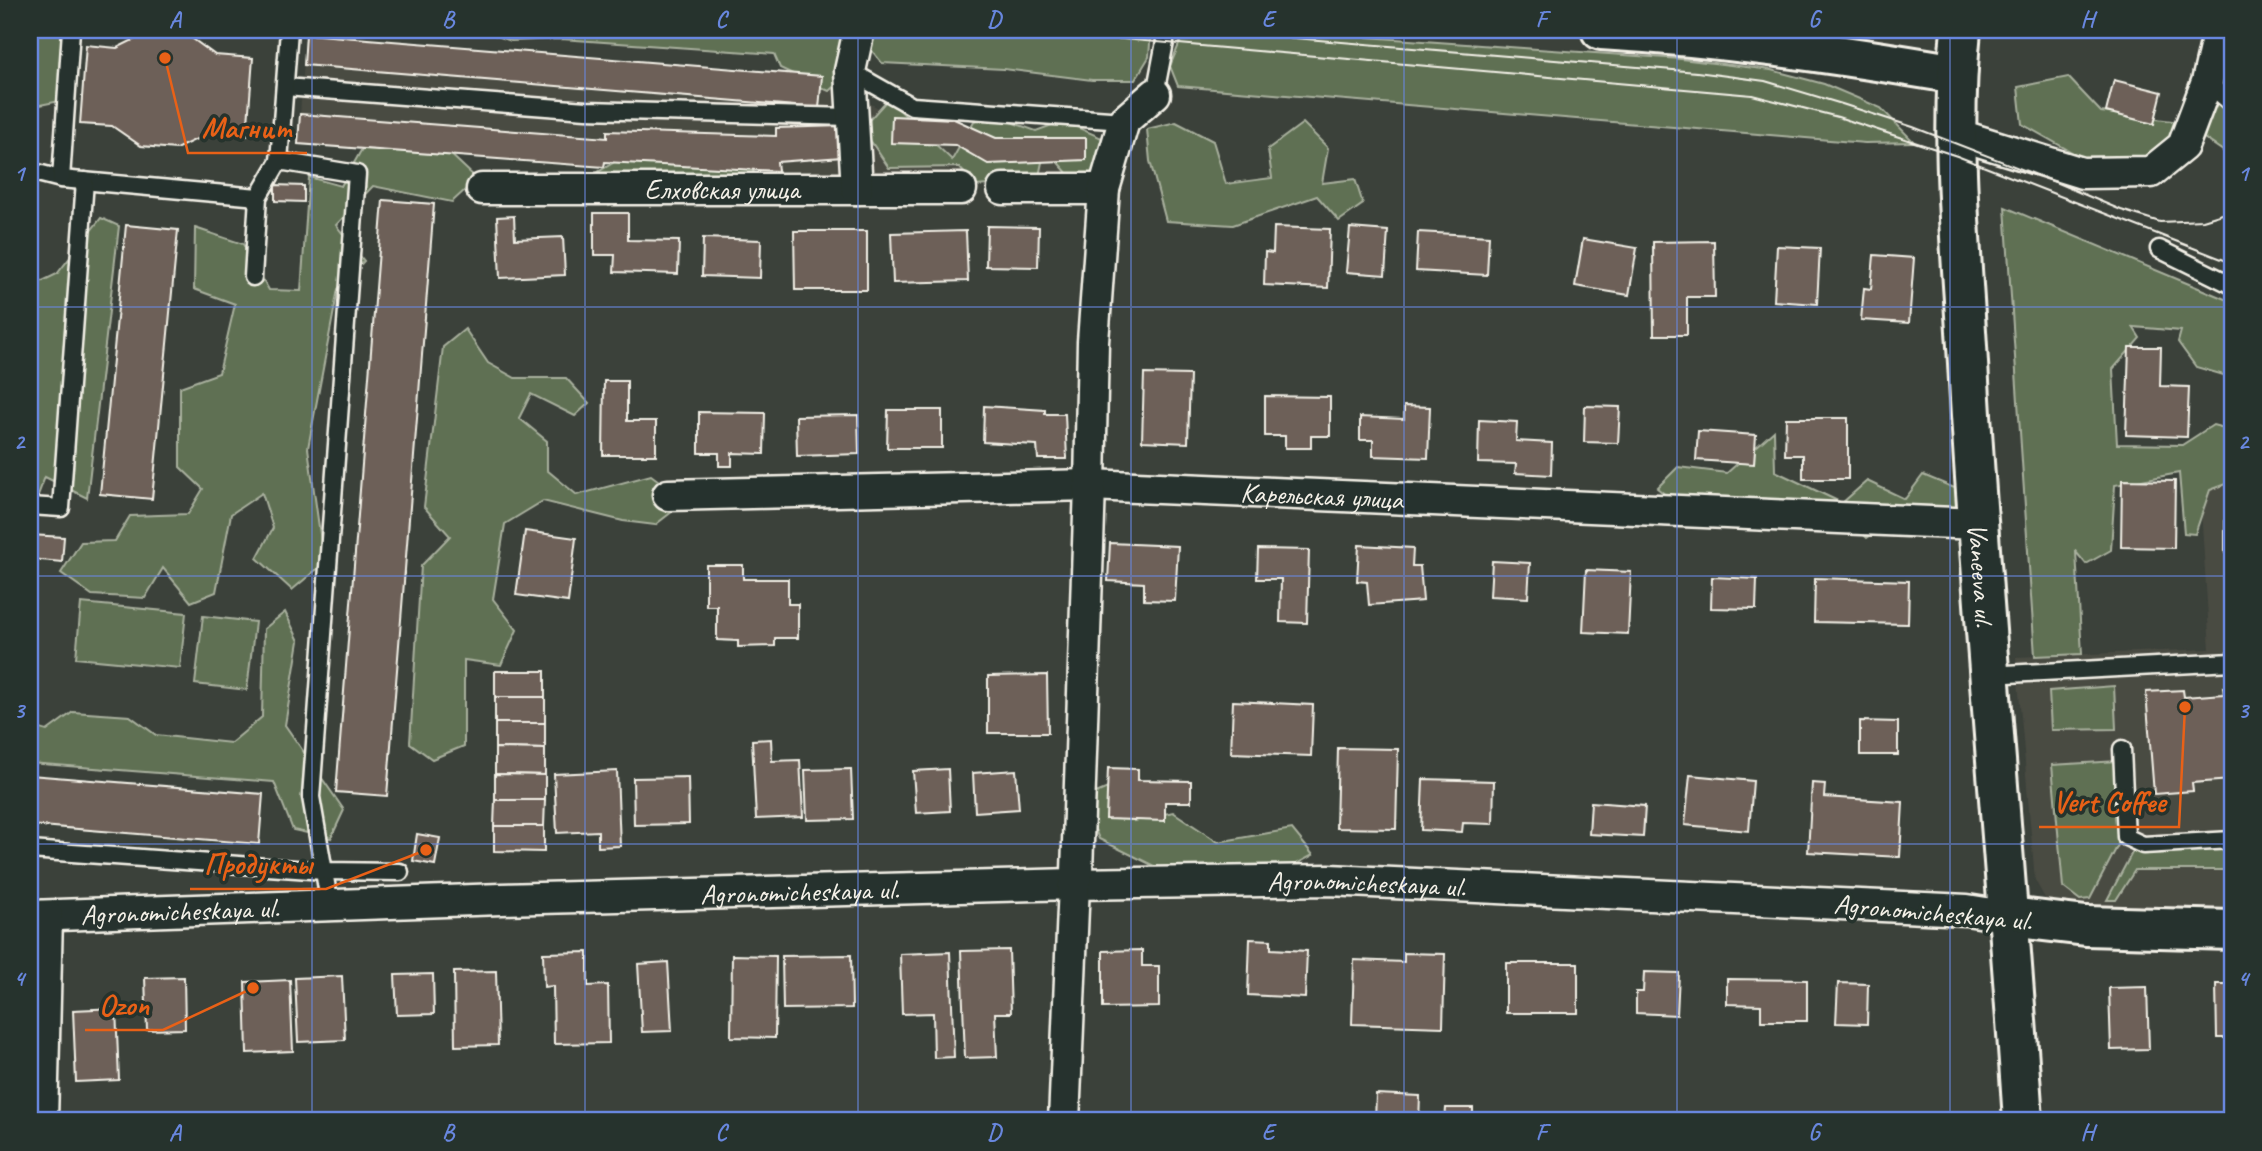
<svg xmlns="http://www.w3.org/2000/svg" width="2262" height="1151" viewBox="0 0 2262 1151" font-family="Caveat,sans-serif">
<rect width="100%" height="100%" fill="#3b413a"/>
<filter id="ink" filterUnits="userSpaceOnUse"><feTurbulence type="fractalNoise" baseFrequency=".0143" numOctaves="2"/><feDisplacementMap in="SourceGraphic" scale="14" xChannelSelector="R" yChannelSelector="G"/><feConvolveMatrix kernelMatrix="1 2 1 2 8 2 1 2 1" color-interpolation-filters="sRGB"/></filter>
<g filter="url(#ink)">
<g fill="#4a4b43">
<path d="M306,34L822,76L892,116L954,119L996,138H1086L1085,175L778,171L605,162L604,167L298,144Z"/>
<path d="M2232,475V916L2069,911L2046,900L2035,880L2016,657L2210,649L2199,477Z"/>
</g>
<g fill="#5e7053" stroke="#a9b09e" stroke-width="2">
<path d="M30,30H53L64,36L60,101L30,107Z"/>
<path d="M439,30H843V78L829,91L780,68L774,54L561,39L511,41L489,33Z"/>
<path d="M869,30H1151L1149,57L1135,80H1092L1004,69L882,63L868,46Z"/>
<path d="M1185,30H1266L1681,59L1771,70L1824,84L1881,108L1914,142L1865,143L1178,86L1170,66Z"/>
<path d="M2231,30H2232V157L2204,138Z"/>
<path d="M2068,77L2101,112L2188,123L2151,161L2093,164L2022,124L2018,87Z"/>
<path d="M888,99L952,160L974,121L994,116L1036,131L1063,121L1102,138L1094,182L1077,184L1045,148L1038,181L976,186L959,167L889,168L862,128Z"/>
<path d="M1176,122L1213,141L1226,184L1272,178L1268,149L1303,123L1328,148L1322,183L1355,179L1363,204L1339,221L1317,196L1233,225L1166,221L1150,161L1147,129Z"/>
<path d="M367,140L446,150L477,179L452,202L373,186L336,225L364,261L338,289L308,448L324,563L292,590L257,558L273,528L262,493L231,514L216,592L191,602L163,568L145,598L92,595L61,573L81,542L115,541L130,516L188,514L203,489L180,467V387L219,373L235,304L194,289L195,228L243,244L269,290L301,291L309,177L341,186Z"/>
<path d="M623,157L749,161L763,194L744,204L648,193L609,206L583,181Z"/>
<path d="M2005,207L2232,302V375L2227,376L2196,367L2178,342L2181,331L2133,327L2140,338L2113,369L2117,444L2182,445L2213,425L2232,430V482L2210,490L2195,534L2184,533L2179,473L2115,485L2111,550L2086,564L2076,552L2082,654L2035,656Z"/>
<path d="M101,218L119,226L87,498L45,477L30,516V287L57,274Z"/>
<path d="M465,329L488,363L515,378H566L589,403L575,416L531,394L519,418L547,441V470L577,495L651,475L686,501L655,525L623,521L543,501L505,524L493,599L517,630L501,665L464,660V746L432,759L410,743L421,566L450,536L424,507L443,347Z"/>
<path d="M1774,431L1775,471L1842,503L1867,481L1905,499L1923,475L1962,491L1956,515L1906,510L1867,538L1833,506L1779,518L1756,498L1706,527L1657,488L1678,467L1727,473Z"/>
<path d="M81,603L186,613L180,668L76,658Z"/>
<path d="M285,612L299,641L285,725L344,810L331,838L293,830L274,782L30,763V726L47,731L73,712L130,716L156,735L231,743L262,717L264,629Z"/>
<path d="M203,616L255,622L247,690L195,684Z"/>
<path d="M2114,686L2116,729L2051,730L2049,691Z"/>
<path d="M2118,761V845L2090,899L2080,900L2063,887L2052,765Z"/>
<path d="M1117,784L1134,821L1173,812L1218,842L1292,829L1313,855L1260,884L1154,866L1099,839L1082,799Z"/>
<path d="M2232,845V870H2135L2116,900H2107L2135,847Z"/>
</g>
<g fill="#6d6158" stroke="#f4f1e8" stroke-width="2">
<path d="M149,32L186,34L215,55L253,58L247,136L209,133L176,149L141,146L112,126L80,124L86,45L117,48Z"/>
<path d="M306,34L822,76L819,108L304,65Z"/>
<path d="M2114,80L2162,92L2154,124L2106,112Z"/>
<path d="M300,114L607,138V131L776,136V128L842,126V157L777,162L778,171L605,162L604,167L298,144Z"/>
<path d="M892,116L954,119L996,138H1086V160L988,164L955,145L891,143Z"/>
<path d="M275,185L304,186V202L275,201Z"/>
<path d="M383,200L434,204L387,796L336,792Z"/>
<path d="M594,213H628V240L679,241L678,274L614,272L615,255H594Z"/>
<path d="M514,216L515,239L563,237L565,275L500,278L497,217Z"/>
<path d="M126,225L178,230L152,499L100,494Z"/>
<path d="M987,226L1039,227L1038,267L986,266Z"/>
<path d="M1274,227L1330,229L1328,288L1264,285L1265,252L1273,253Z"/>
<path d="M1350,228L1388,231L1385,275L1346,272Z"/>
<path d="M794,231H867V290H795Z"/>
<path d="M966,231L968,281L893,283L891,233Z"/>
<path d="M1418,232L1489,236L1487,275L1416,271Z"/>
<path d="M703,238L761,240L760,278L702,276Z"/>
<path d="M1583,239L1637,248L1629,295L1575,286Z"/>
<path d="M1714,241L1715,297H1687V335H1654L1653,242Z"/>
<path d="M1777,246L1820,248L1817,304L1774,301Z"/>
<path d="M1874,255L1914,258L1909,323L1861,320L1864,288L1871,289Z"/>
<path d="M2129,347H2161L2160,386L2189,387L2187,437L2126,435Z"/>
<path d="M1144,374L1190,375L1188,443L1142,441Z"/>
<path d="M604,381H627V421H656V455H603Z"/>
<path d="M1265,396L1330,397V436H1311V448H1285V436H1265Z"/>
<path d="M984,406L1045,410V414H1065L1067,459H1038L1037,445L983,442Z"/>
<path d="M1404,406L1430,407L1428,458L1373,456V440H1360V417L1404,419Z"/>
<path d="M1585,406L1620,407L1618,443L1584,442Z"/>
<path d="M888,410H942V448H887Z"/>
<path d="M699,412L765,413L764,454L732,453V466H719V453H699Z"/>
<path d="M858,415L859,454L797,456L796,416Z"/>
<path d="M1786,418H1848V479H1803V455H1785Z"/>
<path d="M1479,420L1517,422L1516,441L1552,443L1551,475L1515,473L1516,464L1478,463Z"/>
<path d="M1698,431L1756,435L1754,464L1696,460Z"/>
<path d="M2122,480L2175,481L2174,548L2121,547Z"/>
<rect x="2225" y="509" width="7" height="44"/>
<path d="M525,531L576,538L568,602L516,595Z"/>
<path d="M30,535L64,537L62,562L30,559Z"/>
<path d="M1110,543L1178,546L1175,601L1144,600V583L1108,581Z"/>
<path d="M1359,545L1413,548L1412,566H1420L1423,601L1369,605L1367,582L1357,581Z"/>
<path d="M1258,549L1309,550L1307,623L1280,622L1281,579H1257Z"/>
<path d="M1492,561L1530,563L1528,598L1490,596Z"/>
<path d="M706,565H743V579H788V604H798V638H775V646L738,647V641L717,640V606H706Z"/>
<path d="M1586,570L1631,572L1628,634L1583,632Z"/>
<path d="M1712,577L1757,579L1756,609L1711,608Z"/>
<path d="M1815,578L1909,581L1908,624L1814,622Z"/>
<rect x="495" y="671" width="50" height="26"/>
<path d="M1047,675L1048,733H988V676Z"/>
<path d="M2232,686V788L2231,780L2192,783L2193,791L2154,794L2146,692L2183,690L2184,697L2224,694L2223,687Z"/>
<rect x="495" y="697" width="50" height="26"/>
<path d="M1233,701L1313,705L1311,756L1231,753Z"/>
<path d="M1860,721L1898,722V755H1860Z"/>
<path d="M495,723H545V749L495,748Z"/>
<path d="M771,739L772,761L800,760L803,817L756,819L752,740Z"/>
<path d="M495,748L545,749V775L495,774Z"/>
<path d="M1338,748L1398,749L1396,829L1336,828Z"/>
<path d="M1108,768L1138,769V780L1191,781V802H1165V821L1106,819Z"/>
<path d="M851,769L853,819L807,820L805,770Z"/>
<path d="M948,769L950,811L916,813L913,771Z"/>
<path d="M1016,770L1019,809L975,812L973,773Z"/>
<path d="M617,771L620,846L598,847V831L557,833L554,774Z"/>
<path d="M495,774L545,775V800H495Z"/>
<path d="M30,775L263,794L259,844L30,825Z"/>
<path d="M1690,775L1753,781L1749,831L1685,825Z"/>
<path d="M688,777L689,824L634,825L633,778Z"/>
<path d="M1423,779L1494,781L1493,824L1463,823L1462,832L1421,830Z"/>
<path d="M1812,783L1825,784L1824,797L1903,802L1900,857L1808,852Z"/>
<path d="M495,800H545L544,826H494Z"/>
<path d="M1591,802L1645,806L1643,837L1589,834Z"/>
<path d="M494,826H544V852L494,851Z"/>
<path d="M417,834L440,838L435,865L413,861Z"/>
<path d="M1250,939L1271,940V949L1307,951L1305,998L1248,995Z"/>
<path d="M1009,950L1011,1013H995L997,1057L965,1058L961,951Z"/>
<path d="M1142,950V966H1159V1007L1103,1008V951Z"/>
<path d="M588,952V986L608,985L609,1043L554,1044L553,986L544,987L543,953Z"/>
<path d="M950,952L954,1057L934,1058L933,1013L902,1014L900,954Z"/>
<path d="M1404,953L1445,954L1443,1027L1352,1024L1354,960L1404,962Z"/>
<path d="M732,955L776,956L775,1038L731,1037Z"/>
<path d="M851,955L852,1008L783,1009L782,956Z"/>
<path d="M668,962L672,1031L642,1032L638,964Z"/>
<rect x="1506" y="963" width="72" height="50"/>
<path d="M496,971L498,1045L455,1046L454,972Z"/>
<path d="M1644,972L1679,973L1677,1015L1636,1013V992H1643Z"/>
<path d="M433,974L434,1014L397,1015L395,975Z"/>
<path d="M342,976L345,1040L298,1042L295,978Z"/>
<path d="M184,977L185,1029L147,1030L145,978Z"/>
<path d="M1727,979L1807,980V1021H1761V1005L1727,1004Z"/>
<path d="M290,980L293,1051L247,1053L245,982Z"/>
<path d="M1838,983L1868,984L1867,1024L1836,1023Z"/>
<path d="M2216,984H2232V1038H2217Z"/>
<path d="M2147,987L2149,1049L2111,1050L2109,988Z"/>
<path d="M116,1008L119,1080L76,1082L73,1010Z"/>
<path d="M1376,1094L1420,1096L1419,1121H1423H1365L1375,1120Z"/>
<path d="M1446,1108H1473V1121H1445Z"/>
<rect x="1292" y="1117" width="40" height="4"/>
</g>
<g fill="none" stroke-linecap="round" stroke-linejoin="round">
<g stroke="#f4f1e8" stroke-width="21">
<g id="service">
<path d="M850,71L912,106L1124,121"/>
<path d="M2207,82L2232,104"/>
<path d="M285,87L586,110L851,117"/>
<path d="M1155,94L1165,42L1164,30"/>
<path d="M279,161L357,174L311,797L330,906"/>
<path d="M30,171L61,179L258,197"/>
<path d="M61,179L71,30"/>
<path d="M2159,249L2232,285"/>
<path d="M253,277L258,197L279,161L289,30"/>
<path d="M30,506L61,508L85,181"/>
<path d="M1988,675L2232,662"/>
<path d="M2122,749L2126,837L2143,845L2232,840"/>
<path d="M30,850L324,871L400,872"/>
</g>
</g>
<g stroke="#f4f1e8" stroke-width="35">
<g id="minor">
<path d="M1956,134L2082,173L2151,172L2183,146L2207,82L2219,30"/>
<path id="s1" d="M482,189H961"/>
<path d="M857,189L850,71L859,30"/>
<path d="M1003,189H1104"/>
<path id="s2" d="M668,495L1090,485L1977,524"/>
<path id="s3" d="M30,916L501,899L1074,884L1329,880L1967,910L2010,917"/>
<path d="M42,1121L47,916"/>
<path d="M1064,1121L1074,884L1077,872L1090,485L1093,342L1104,189L1124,121L1155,94"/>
</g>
</g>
<g stroke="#f4f1e8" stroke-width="44">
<path id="tertiary" d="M2010,917L2086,926L2232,930"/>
</g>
<g stroke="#f4f1e8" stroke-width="44">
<g id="secondary">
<path d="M1601,30C1721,37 1838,54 1957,74"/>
<path id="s4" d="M1961,30C1949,146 1963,264 1969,381C1983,628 2007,874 2023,1121"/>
</g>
</g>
<use href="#service" stroke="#26332d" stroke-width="16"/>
<use href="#minor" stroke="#26332d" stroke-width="30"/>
<use href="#tertiary" stroke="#26332d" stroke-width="38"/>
<use href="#secondary" stroke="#26332d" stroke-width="38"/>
<g stroke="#f4f1e8" stroke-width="2">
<path d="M1022,30L1752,95L1838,117L1957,156L2232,263"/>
<path d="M1201,30L1697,72L1765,81L1842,104L1913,127L2055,182L2121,210L2160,222L2203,220L2232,211"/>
</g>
</g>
</g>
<path fill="none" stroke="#6887de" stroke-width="2" stroke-opacity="0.55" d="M312,30V1121M585,30V1121M858,30V1121M1131,30V1121M1404,30V1121M1677,30V1121M1950,30V1121M30,307H2232M30,576H2232M30,844H2232"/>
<g text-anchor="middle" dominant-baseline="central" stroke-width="7" stroke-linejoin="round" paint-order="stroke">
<g font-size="28" fill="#f4f1e8" stroke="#26332d">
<text stroke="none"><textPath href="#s1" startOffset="240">Елховская улица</textPath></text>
<text stroke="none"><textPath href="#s2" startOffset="654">Карельская улица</textPath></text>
<text stroke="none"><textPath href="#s4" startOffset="546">Vaneeva ul.</textPath></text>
<text stroke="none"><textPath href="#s3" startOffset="1337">Agronomicheskaya ul.</textPath></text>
<text stroke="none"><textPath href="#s3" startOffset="770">Agronomicheskaya ul.</textPath></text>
<text stroke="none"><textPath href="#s3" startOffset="150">Agronomicheskaya ul.</textPath></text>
<text transform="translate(1933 912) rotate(5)">Agronomicheskaya ul.</text>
</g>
</g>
<path fill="none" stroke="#e96117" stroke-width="2.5" d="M165 58L188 153H307M2185 707L2179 827H2039M426 850L326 889H190M253 988L163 1030H85"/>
<g fill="#e96117" stroke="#26332d" stroke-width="2.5">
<circle cx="165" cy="58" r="7"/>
<circle cx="2185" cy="707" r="7"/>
<circle cx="426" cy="850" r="7"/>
<circle cx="253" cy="988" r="7"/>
</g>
<g font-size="30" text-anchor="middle" font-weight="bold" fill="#e96117" stroke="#26332d" stroke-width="7" stroke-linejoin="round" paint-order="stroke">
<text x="247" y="138">Магнит</text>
<text x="2109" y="812">Vert Coffee</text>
<text x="258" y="874">Продукты</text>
<text x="124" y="1015">Ozon</text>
</g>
<rect width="2262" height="1151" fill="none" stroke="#26332d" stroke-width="77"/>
<rect x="38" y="38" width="2186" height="1074" fill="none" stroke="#6887de" stroke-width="2.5"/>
<g font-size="23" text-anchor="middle" font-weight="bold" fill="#6887de">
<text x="175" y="27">A</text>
<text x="448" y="27">B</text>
<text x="721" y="27">C</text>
<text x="994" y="27">D</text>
<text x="1268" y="27">E</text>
<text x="1541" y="27">F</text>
<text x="1814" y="27">G</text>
<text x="2087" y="27">H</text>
<text x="19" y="181">1</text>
<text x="2243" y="181">1</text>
<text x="19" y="449">2</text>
<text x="2243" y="449">2</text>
<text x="19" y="718">3</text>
<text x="2243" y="718">3</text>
<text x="19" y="986">4</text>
<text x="2243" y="986">4</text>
<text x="175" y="1140">A</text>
<text x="448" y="1140">B</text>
<text x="721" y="1140">C</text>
<text x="994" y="1140">D</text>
<text x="1268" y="1140">E</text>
<text x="1541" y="1140">F</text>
<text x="1814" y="1140">G</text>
<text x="2087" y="1140">H</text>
</g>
</svg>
